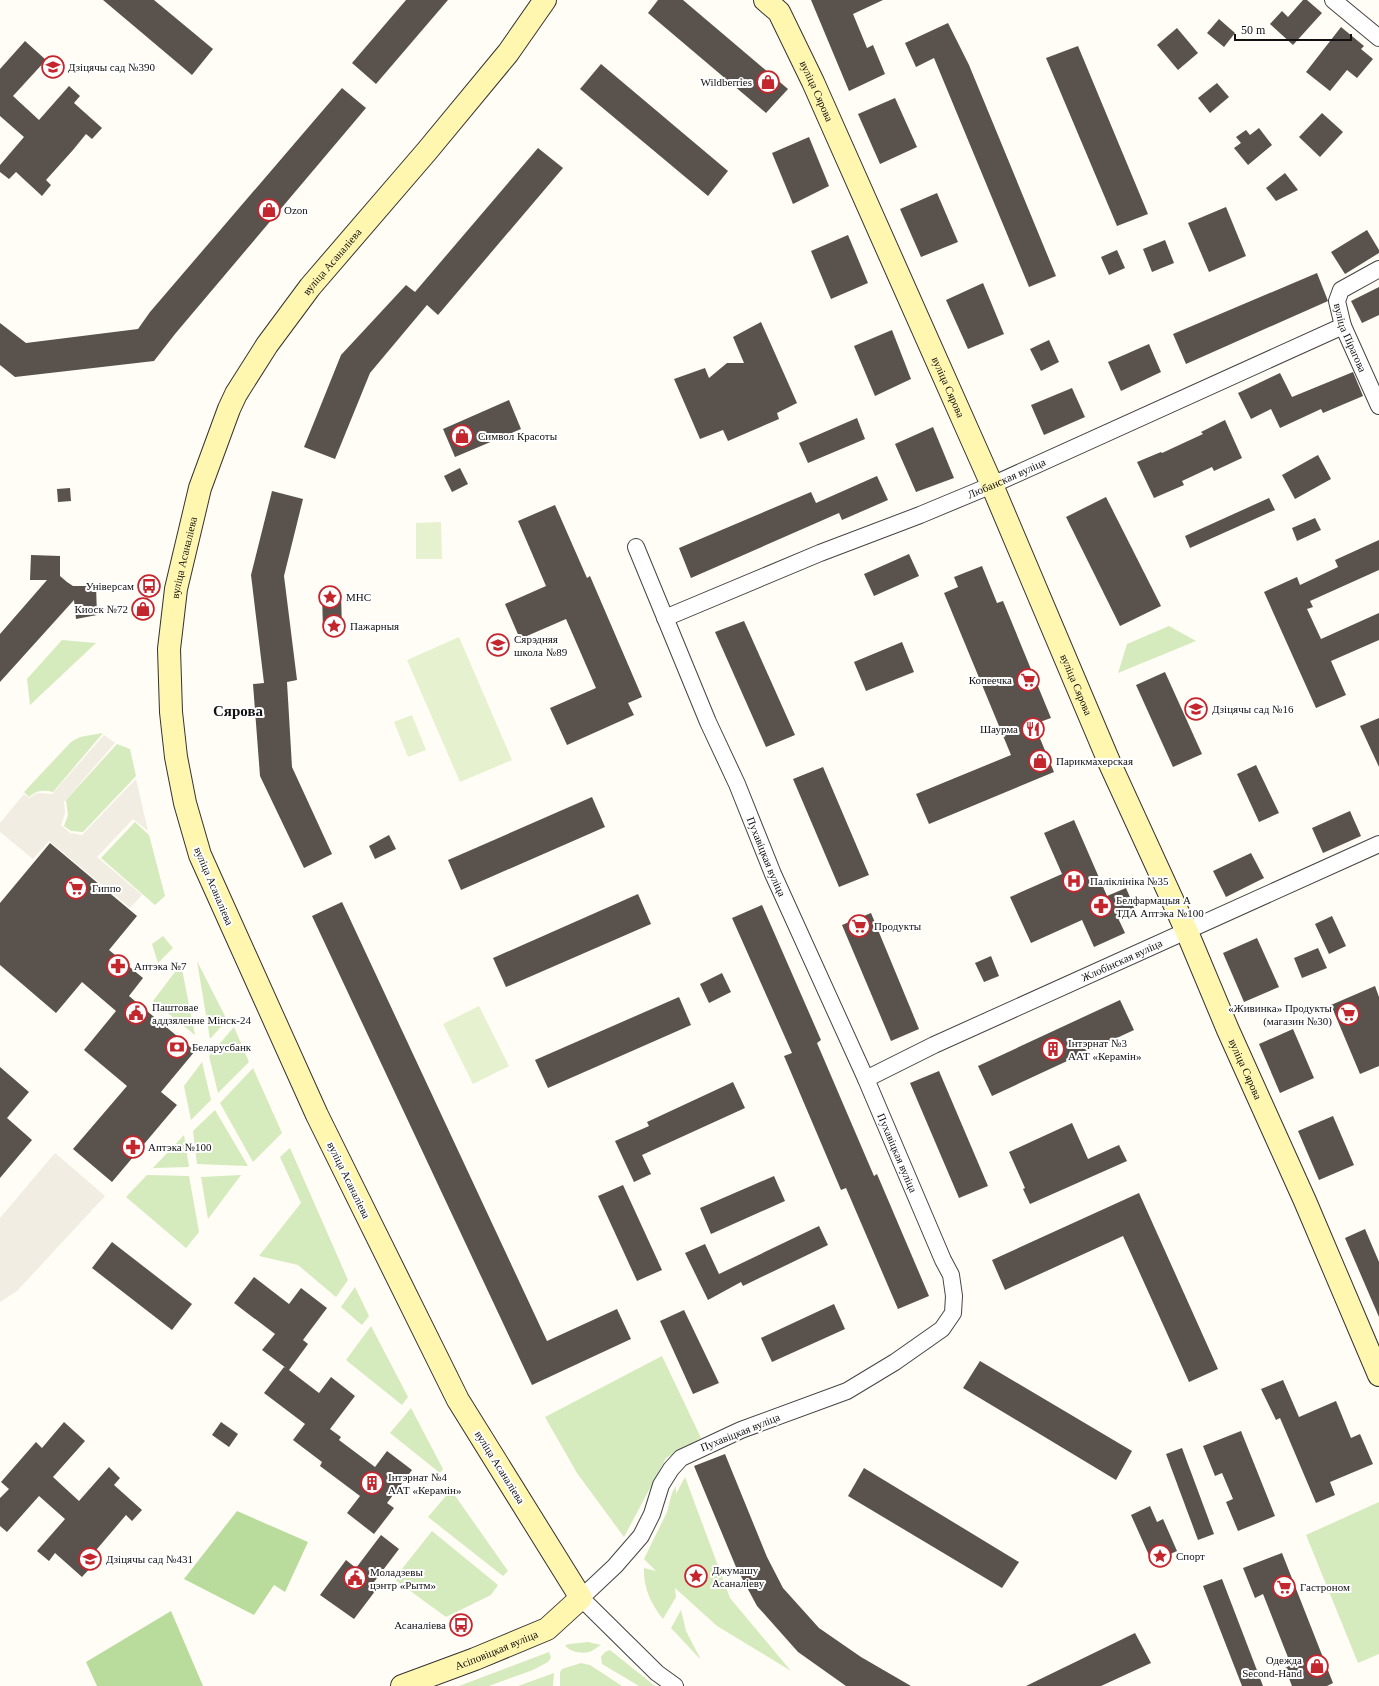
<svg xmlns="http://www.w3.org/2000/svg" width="1379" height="1686" viewBox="0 0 1379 1686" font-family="Georgia,serif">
<rect width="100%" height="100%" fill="#fffdf5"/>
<g fill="#d5ebbd">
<path d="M1169,626L1196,641L1118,673L1127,644Z"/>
<path d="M62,640L96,643L30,705L27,679Z"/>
<path d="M103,733L53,792C44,790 37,790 29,797L24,792L71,742L80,737Z"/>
<path d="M117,744L130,749L136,776L83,832L71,831L64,826L68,815L66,800Z"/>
<path d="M135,822L149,835L165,896L155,905L101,858Z"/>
<path d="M163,936L173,948L158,963L152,944Z"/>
<path d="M197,961L227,1020L210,1039Z"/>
<path d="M181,964L195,1035L153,1001Z"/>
<path d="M234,1027L249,1062L218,1093L209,1056Z"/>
<path d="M202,1062L211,1100L191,1120L184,1086Z"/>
<path d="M253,1068L282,1133L253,1162L220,1103Z"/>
<path d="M215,1110L248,1166L197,1164L193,1131Z"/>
<path d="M184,1135L189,1167L153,1168Z"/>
<path d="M290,1148L348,1280L336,1297L298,1265L259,1256L301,1203L280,1157Z"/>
<path d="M147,1175L189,1176L199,1232L186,1248L126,1197Z"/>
<path d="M241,1175L208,1219L201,1177Z"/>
<path d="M355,1287L369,1316L362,1325L341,1307Z"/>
<path d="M371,1326L408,1397L402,1405L346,1360Z"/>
<path d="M662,1356L701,1438L666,1458L624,1537L577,1473L545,1417Z"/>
<path d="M411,1408L443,1469L440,1473L390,1433Z"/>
<path d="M685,1477L730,1598L791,1671L717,1626L675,1588L676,1597L663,1619C651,1604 643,1587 644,1568L656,1571L644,1559L667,1512L672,1493L676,1486V1494Z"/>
<path d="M451,1490L508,1571L503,1576L428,1517Z"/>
<path d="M1379,1502V1654L1358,1663L1306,1535Z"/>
<path d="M432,1531L498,1585L491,1595L446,1617L394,1579Z"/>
<path d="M681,1610L686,1631L701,1660L671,1628Z"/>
<path d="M588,1642L601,1645C597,1647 593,1651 589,1652C582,1654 569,1652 565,1645L569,1644Z"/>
<path d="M610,1650L655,1686H639L602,1664L601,1657L605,1652Z"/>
<path d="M549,1652L551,1658L548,1662L533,1670L489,1686H459Z"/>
<path d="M581,1663L590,1665L622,1686H560V1672L562,1669Z"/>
<path d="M554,1673L553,1686H518Z"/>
</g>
<g fill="#b9dc9c">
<path d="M237,1511L308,1542L285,1592L274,1585L254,1615L184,1579Z"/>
<path d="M171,1611L203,1686H97L86,1662Z"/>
</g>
<g fill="#e6f2cf">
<path d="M441,522L442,559H416V523Z"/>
<path d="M459,637L512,760L460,782L407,660Z"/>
<path d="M412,715L426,750L408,757L394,722Z"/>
<path d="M479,1006L509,1066L473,1084L443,1024Z"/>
</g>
<g fill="#f1ede2">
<path d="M104,735L115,743L64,802L65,813L61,825L70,833L82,835L136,779L148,831L133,819L97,857L142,895L130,908L49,841L33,859L0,832V823L24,794L29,798L35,794L40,793L52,794Z"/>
<path d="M55,1153L105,1196L17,1291L0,1302V1218Z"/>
</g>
<g fill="#5a524d">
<path d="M103,0H154L213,49L192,75Z"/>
<path d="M406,0H448L376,84L352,63Z"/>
<path d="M658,0H683L788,89L766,113L648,13Z"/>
<path d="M811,0H883L853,14L867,48L873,45L885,74L849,91Z"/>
<path d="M1303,0H1307L1322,13L1293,45L1270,24L1282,11L1288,17Z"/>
<path d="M1219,19L1235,33L1224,47L1207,33Z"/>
<path d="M948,23L969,65L1056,276L1029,287L934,58L916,67L905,43Z"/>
<path d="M1341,27L1364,46L1361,49L1373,59L1357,78L1347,70L1330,91L1306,72Z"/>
<path d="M1177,28L1198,53L1178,70L1157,45Z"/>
<path d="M25,41L46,60L13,96L39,120L69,86L80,96L74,103L102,128L92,139L86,134L73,150L46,180L51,185L42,196L16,172L9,179L0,172V165L24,137L0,116V69Z"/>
<path d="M1078,46L1148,214L1117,226L1046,58Z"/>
<path d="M601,64L728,171L708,196L580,89Z"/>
<path d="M1217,83L1229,97L1210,113L1198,98Z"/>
<path d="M342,88L366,108L175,334L154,361L15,377L0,365V323L26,343L138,329L150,312Z"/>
<path d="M895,98L917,147L880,164L858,114Z"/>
<path d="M1322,113L1343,132L1320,157L1299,137Z"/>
<path d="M1259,128L1272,145L1248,165L1234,148L1241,143L1236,137L1246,130L1250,135Z"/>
<path d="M809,137L829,186L793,204L772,153Z"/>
<path d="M538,148L563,168L438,315L427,305L370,373L335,459L304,447L341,355L406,285L415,292Z"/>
<path d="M1285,173L1298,190L1276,201L1266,188Z"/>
<path d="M937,193L958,242L921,257L900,209Z"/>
<path d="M1226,207L1246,256L1209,272L1188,223Z"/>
<path d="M1367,230L1379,250V253L1345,274L1331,252Z"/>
<path d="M848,235L868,283L831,299L811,251Z"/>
<path d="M1165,240L1174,263L1152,272L1143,249Z"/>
<path d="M1117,250L1125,268L1109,275L1101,257Z"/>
<path d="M1317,273L1328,301L1186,364L1173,334Z"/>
<path d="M983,283L1004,334L968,349L946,300Z"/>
<path d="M1379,287V315L1362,323L1351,301Z"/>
<path d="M761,322L797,403L777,413L779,419L728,441L723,430L700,439L674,379L705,368L709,378L727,363H744L733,337Z"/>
<path d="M892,330L911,379L875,396L854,346Z"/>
<path d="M1049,340L1059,362L1041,371L1030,349Z"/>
<path d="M1149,344L1161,372L1121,391L1108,362Z"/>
<path d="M1353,372L1363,396L1323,413L1321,409L1280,428L1271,409L1251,419L1238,393L1280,373L1292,397Z"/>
<path d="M1072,388L1085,417L1044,435L1031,405Z"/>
<path d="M509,400L521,429L455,457L443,429Z"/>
<path d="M857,418L865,439L808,463L799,443Z"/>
<path d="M1225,420L1242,458L1214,471L1212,467L1182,481L1184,485L1154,498L1137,462L1161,452L1162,453L1203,434L1201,432Z"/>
<path d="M933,427L954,478L916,492L895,444Z"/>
<path d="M1318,455L1331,479L1295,499L1282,475Z"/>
<path d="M460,468L468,484L452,492L444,476Z"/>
<path d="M877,476L888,500L842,520L839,513L691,578L679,548L811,492L816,503Z"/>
<path d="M70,488L71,501L58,502L57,489Z"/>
<path d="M272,491L303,499L284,576L297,680L287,682L292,767L332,854L304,868L260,776L253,684L264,683L251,575Z"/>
<path d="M1106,497L1161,606L1120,626L1066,517Z"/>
<path d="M1269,498L1275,510L1190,548L1185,536Z"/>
<path d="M555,505L587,578L590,576L642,697L628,703L634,715L567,745L550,708L596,688L566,619L520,639L505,604L546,586L518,521Z"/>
<path d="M1315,518L1321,530L1297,541L1292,528Z"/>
<path d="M1379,540V570L1310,601L1313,607L1307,609L1321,639L1379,613V640L1331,661L1346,695L1316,708L1264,592L1297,577L1300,585L1338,567L1335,560Z"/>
<path d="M909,554L919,576L874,596L864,574Z"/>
<path d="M31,555L60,556V576L67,582L73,586H96L97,615L76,619L74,600L0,682V634L47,580H30Z"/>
<path d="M982,566L997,603L1003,601L1051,718L1034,724L1054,772L929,824L916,794L1011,755L944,593L958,587L954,577Z"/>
<path d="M341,594L342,628L323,629L322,595Z"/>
<path d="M744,621L795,735L766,747L715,632Z"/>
<path d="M902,642L914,672L866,691L854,662Z"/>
<path d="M1165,672L1202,754L1173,767L1136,685Z"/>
<path d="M1379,718V767L1360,726Z"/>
<path d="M1256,765L1279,813L1259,822L1237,774Z"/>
<path d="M823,767L869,875L839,887L793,779Z"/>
<path d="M592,797L605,827L461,890L448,860Z"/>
<path d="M1350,811L1361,836L1323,853L1312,828Z"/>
<path d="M1074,820L1107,896L1126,888L1136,911L1118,918L1125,933L1094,947L1082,920L1031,943L1010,897L1062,874L1044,833Z"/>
<path d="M389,835L396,849L375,859L369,846Z"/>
<path d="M50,843L137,916L109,950L143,978L129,996L195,1051L161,1092L177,1105L112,1182L73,1149L127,1086L84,1050L116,1011L82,982L56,1013L0,965V903Z"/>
<path d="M1251,853L1264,878L1226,897L1213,871Z"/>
<path d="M638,894L651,924L506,987L493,958Z"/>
<path d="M342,902L547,1341L617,1309L631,1339L532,1385L312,916Z"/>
<path d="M762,905L821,1040L817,1043L874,1176L877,1174L929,1296L898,1309L846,1188L841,1190L784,1056L792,1053L732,918Z"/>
<path d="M871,913L919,1029L891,1041L842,925Z"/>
<path d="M1332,916L1346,946L1329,954L1315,924Z"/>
<path d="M1257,938L1279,987L1244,1002L1223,953Z"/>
<path d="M1318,948L1327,968L1302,978L1294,958Z"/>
<path d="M991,956L999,976L984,982L975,963Z"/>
<path d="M722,973L731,992L709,1003L700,984Z"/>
<path d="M1375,986L1379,997V1066L1360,1074L1331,1005Z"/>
<path d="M679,997L691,1025L548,1088L535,1060Z"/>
<path d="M1120,1000L1134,1030L992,1096L978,1066Z"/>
<path d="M1293,1029L1314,1078L1280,1093L1259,1044Z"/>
<path d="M0,1067L29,1092L7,1118L32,1140L0,1178Z"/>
<path d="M939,1071L988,1186L959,1198L910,1083Z"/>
<path d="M733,1082L745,1108L642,1155L651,1174L634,1182L615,1141L649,1126L647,1122Z"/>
<path d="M1333,1116L1354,1165L1319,1180L1298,1131Z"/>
<path d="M1072,1123L1088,1159L1119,1145L1127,1161L1030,1204L1023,1189L1025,1188L1009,1152Z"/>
<path d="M774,1176L785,1201L711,1234L700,1208Z"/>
<path d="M623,1185L662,1270L637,1281L598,1196Z"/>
<path d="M1139,1193L1218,1369L1189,1382L1123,1236L1005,1290L992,1260Z"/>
<path d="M819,1226L828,1245L743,1286L741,1282L708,1300L685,1253L705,1244L719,1274Z"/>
<path d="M1365,1229L1379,1262V1317L1345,1238Z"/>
<path d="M112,1242L192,1304L172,1330L92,1268Z"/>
<path d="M254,1277L289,1304L301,1288L327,1308L303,1340L308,1344L289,1370L319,1393L331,1377L355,1396L330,1429L341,1437L339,1440L375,1467L387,1451L412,1470L387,1503L394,1508L374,1534L347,1513L360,1496L320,1466L322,1462L293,1440L305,1424L264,1393L284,1367L286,1368L262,1350L275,1334L234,1303Z"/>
<path d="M834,1304L845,1329L772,1362L761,1338Z"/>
<path d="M684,1310L719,1383L693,1394L660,1321Z"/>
<path d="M980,1361L1132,1451L1116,1480L963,1388Z"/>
<path d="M1283,1380L1299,1417L1336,1401L1351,1438L1360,1434L1373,1464L1330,1482L1335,1495L1316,1503L1280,1418L1276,1420L1261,1389Z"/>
<path d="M64,1422L85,1441L53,1477L79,1501L109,1467L120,1478L114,1485L142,1510L132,1521L126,1515L86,1562L91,1567L82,1577L55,1553L49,1561L37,1551L65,1519L39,1496L7,1532L0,1526V1498L9,1489L1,1482L36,1442L42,1448Z"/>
<path d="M221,1422L238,1434L229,1447L212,1435Z"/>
<path d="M1241,1431L1275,1516L1238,1531L1226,1502L1233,1499L1222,1473L1215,1476L1203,1446Z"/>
<path d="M1182,1448L1214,1534L1198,1540L1166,1454Z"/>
<path d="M725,1454L767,1557L783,1588L819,1628L861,1657L911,1686H846L798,1652L757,1606L736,1567L694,1466Z"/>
<path d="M864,1468L1019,1562L1002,1588L848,1496Z"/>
<path d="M1150,1506L1157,1522L1163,1519L1177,1551L1152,1562L1131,1515Z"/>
<path d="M381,1535L399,1549L374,1582L379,1586L354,1619L320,1595L346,1560L356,1568Z"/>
<path d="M1282,1553L1333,1683L1327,1686H1292L1285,1668L1291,1665L1263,1594L1255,1598L1243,1568Z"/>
<path d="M1222,1579L1263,1686H1242L1203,1586Z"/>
<path d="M1135,1633L1151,1663L1101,1686H1026Z"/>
</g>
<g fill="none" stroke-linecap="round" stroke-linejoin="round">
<g stroke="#444" stroke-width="18">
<g id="street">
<path d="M1333,0L1379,38"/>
<path id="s1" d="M1379,269L1341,290L1337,301L1343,326L1379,406"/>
<path id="s2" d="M636,547L708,722L737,784L773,874L866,1079L943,1260L951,1275L954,1296L953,1313L942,1329L895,1362L847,1391L741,1430L681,1458L671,1469L661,1485L652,1514L641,1536L615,1566L581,1598L657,1673L675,1686"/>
<path id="s3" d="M665,618L820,553L920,515L992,485L1343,326"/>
<path id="s4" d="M866,1079L934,1045L1379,844"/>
</g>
</g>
<g stroke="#333" stroke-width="24">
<g id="secondary">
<path id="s5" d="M765,0L779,12L813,82L992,485L1110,764L1187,932L1228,1030L1305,1201L1379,1375"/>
<path id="s6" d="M402,1686L475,1659L547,1629L581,1598L458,1400L317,1115L200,855L185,803L176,757L171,712L169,649L176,589L200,488L229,409L236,394L267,345L310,287L427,151L508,53L545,0"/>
</g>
</g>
<use href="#street" stroke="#fff" stroke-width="16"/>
<use href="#secondary" stroke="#fff6b0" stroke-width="22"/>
</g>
<defs>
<g id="school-ring" transform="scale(1.15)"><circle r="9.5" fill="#fff" stroke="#c4262e" stroke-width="1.5"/><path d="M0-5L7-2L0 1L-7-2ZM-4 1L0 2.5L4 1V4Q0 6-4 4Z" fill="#c4262e"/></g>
<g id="shop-ring" transform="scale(1.15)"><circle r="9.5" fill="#fff" stroke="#c4262e" stroke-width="1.5"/><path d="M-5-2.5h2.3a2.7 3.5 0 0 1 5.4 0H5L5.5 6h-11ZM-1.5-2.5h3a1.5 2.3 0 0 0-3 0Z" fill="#c4262e"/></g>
<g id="bus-ring" transform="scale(1.15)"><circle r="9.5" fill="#fff" stroke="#c4262e" stroke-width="1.5"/><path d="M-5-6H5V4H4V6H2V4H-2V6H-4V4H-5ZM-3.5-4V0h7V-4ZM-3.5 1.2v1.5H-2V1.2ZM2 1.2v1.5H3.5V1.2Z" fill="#c4262e"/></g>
<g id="sight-ring" transform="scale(1.15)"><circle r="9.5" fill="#fff" stroke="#c4262e" stroke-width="1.5"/><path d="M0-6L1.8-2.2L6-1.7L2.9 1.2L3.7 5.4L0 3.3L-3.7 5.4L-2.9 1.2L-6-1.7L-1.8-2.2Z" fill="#c4262e"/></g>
<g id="supermarket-ring" transform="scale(1.15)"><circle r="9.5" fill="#fff" stroke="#c4262e" stroke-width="1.5"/><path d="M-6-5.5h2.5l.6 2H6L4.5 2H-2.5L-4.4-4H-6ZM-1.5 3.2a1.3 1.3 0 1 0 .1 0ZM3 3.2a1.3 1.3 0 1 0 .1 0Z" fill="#c4262e"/></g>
<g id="restaurant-ring" transform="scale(1.15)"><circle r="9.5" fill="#fff" stroke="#c4262e" stroke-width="1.5"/><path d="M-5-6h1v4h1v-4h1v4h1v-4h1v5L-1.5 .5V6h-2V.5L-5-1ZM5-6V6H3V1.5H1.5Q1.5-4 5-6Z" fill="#c4262e"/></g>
<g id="hospital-ring" transform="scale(1.15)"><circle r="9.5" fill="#fff" stroke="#c4262e" stroke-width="1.5"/><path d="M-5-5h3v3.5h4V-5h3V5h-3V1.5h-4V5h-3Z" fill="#c4262e"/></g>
<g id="pharmacy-ring" transform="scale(1.15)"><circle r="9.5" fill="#fff" stroke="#c4262e" stroke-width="1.5"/><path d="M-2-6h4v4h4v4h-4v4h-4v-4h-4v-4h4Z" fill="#c4262e"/></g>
<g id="civic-ring" transform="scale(1.15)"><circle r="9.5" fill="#fff" stroke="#c4262e" stroke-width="1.5"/><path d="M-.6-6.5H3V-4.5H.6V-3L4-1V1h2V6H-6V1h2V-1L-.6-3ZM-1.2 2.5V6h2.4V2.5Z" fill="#c4262e"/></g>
<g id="bank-ring" transform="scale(1.15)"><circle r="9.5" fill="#fff" stroke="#c4262e" stroke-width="1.5"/><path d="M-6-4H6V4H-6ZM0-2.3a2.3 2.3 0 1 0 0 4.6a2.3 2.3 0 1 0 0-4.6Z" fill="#c4262e"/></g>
<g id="building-ring" transform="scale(1.15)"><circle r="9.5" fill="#fff" stroke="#c4262e" stroke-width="1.5"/><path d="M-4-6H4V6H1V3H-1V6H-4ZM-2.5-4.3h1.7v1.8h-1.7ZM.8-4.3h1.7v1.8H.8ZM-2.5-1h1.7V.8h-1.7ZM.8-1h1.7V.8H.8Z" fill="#c4262e"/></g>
</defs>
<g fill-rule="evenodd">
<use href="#school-ring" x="53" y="67"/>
<use href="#shop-ring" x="768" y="82"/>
<use href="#shop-ring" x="269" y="210"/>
<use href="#shop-ring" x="462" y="436"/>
<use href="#bus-ring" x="149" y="586"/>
<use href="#sight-ring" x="330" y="597"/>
<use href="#shop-ring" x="143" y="609"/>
<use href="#sight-ring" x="334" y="626"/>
<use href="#school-ring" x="498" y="645"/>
<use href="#supermarket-ring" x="1028" y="680"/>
<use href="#school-ring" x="1196" y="709"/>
<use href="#restaurant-ring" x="1033" y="729"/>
<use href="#shop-ring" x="1040" y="761"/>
<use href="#hospital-ring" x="1074" y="881"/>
<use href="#supermarket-ring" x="76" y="888"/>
<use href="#pharmacy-ring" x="1101" y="906"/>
<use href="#supermarket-ring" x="859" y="926"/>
<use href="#pharmacy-ring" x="118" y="966"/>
<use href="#civic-ring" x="136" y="1013"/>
<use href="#supermarket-ring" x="1348" y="1014"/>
<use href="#bank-ring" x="177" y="1047"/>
<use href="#building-ring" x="1053" y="1049"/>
<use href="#pharmacy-ring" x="133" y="1147"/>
<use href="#building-ring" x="372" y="1483"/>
<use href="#sight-ring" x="1160" y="1556"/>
<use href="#school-ring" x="90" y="1559"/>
<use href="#sight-ring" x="696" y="1576"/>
<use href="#civic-ring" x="355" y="1578"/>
<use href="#supermarket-ring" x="1284" y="1587"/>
<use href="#bus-ring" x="461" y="1625"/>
<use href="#shop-ring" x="1317" y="1666"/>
</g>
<g text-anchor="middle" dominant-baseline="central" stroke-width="4" stroke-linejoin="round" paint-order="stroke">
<g font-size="11" fill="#111" stroke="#fff" text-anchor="start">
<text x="68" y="67">Дзіцячы сад №390</text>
<text x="752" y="82" text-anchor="end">Wildberries</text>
<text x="284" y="210">Ozon</text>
<text x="478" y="436">Символ Красоты</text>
<text x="134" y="586" text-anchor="end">Універсам</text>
<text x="346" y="597">МНС</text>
<text x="128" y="609" text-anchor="end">Киоск №72</text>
<text x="350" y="626">Пажарныя</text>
<text x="514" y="639">Сярэдняя<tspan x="514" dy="13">школа №89</tspan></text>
<text x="1012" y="680" text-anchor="end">Копеечка</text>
<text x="1212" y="709">Дзіцячы сад №16</text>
<text x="1018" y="729" text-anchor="end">Шаурма</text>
<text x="1056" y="761">Парикмахерская</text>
<text x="1090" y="881">Паліклініка №35</text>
<text x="92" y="888">Гиппо</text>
<text x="1116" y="900">Белфармацыя А<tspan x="1116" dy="13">ТДА Аптэка №100</tspan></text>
<text x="874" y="926">Продукты</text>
<text x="134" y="966">Аптэка №7</text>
<text x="152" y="1007">Паштовае<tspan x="152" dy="13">аддзяленне Мінск-24</tspan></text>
<text x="1332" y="1008" text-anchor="end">«Живинка» Продукты<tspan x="1332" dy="13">(магазин №30)</tspan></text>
<text x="1068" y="1043">Інтэрнат №3<tspan x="1068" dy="13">ААТ «Керамін»</tspan></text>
<text x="192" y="1047">Беларусбанк</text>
<text x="148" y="1147">Аптэка №100</text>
<text x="388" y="1477">Інтэрнат №4<tspan x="388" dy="13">ААТ «Керамін»</tspan></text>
<text x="1176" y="1556">Спорт</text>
<text x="106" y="1559">Дзіцячы сад №431</text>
<text x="712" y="1570">Джумашу<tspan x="712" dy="13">Асаналіеву</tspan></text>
<text x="370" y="1572">Моладзевы<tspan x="370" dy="13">цэнтр «Рытм»</tspan></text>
<text x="1300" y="1587">Гастроном</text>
<text x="446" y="1625" text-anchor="end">Асаналіева</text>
<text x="1302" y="1660" text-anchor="end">Одежда<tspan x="1302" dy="13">Second-Hand</tspan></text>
</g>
<g font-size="11" fill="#111" stroke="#fff">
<text stroke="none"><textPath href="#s5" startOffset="106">вуліца Сярова</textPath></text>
<text stroke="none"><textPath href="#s6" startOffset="1676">вуліца Асаналіева</textPath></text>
<text stroke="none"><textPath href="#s1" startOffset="94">вуліца Пірагова</textPath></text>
<text stroke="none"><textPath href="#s5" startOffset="430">вуліца Сярова</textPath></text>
<text stroke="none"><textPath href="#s3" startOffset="369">Любанская вуліца</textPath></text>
<text stroke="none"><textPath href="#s6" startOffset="1340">вуліца Асаналіева</textPath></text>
<text stroke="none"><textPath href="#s5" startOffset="754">вуліца Сярова</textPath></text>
<text stroke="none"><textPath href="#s2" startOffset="336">Пухавіцкая вуліца</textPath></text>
<text transform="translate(214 886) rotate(67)">вуліца Асаналіева</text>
<text stroke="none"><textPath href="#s4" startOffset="282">Жлобінская вуліца</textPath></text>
<text stroke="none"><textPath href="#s5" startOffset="1174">вуліца Сярова</textPath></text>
<text stroke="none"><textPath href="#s2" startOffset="660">Пухавіцкая вуліца</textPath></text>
<text transform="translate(349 1180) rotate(64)">вуліца Асаналіева</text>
<text transform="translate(740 1432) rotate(-22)">Пухавіцкая вуліца</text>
<text transform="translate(500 1467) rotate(58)">вуліца Асаналіева</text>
<text stroke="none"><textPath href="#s6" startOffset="101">Асіповіцкая вуліца</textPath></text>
</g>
<g font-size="15" font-weight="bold" fill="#111" stroke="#fff">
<text x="238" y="711">Сярова</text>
</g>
</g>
<path d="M1235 34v6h116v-6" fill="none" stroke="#111111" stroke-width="2"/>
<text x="1241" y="34" font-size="12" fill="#111111" stroke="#ffffff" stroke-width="3" paint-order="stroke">50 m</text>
</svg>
